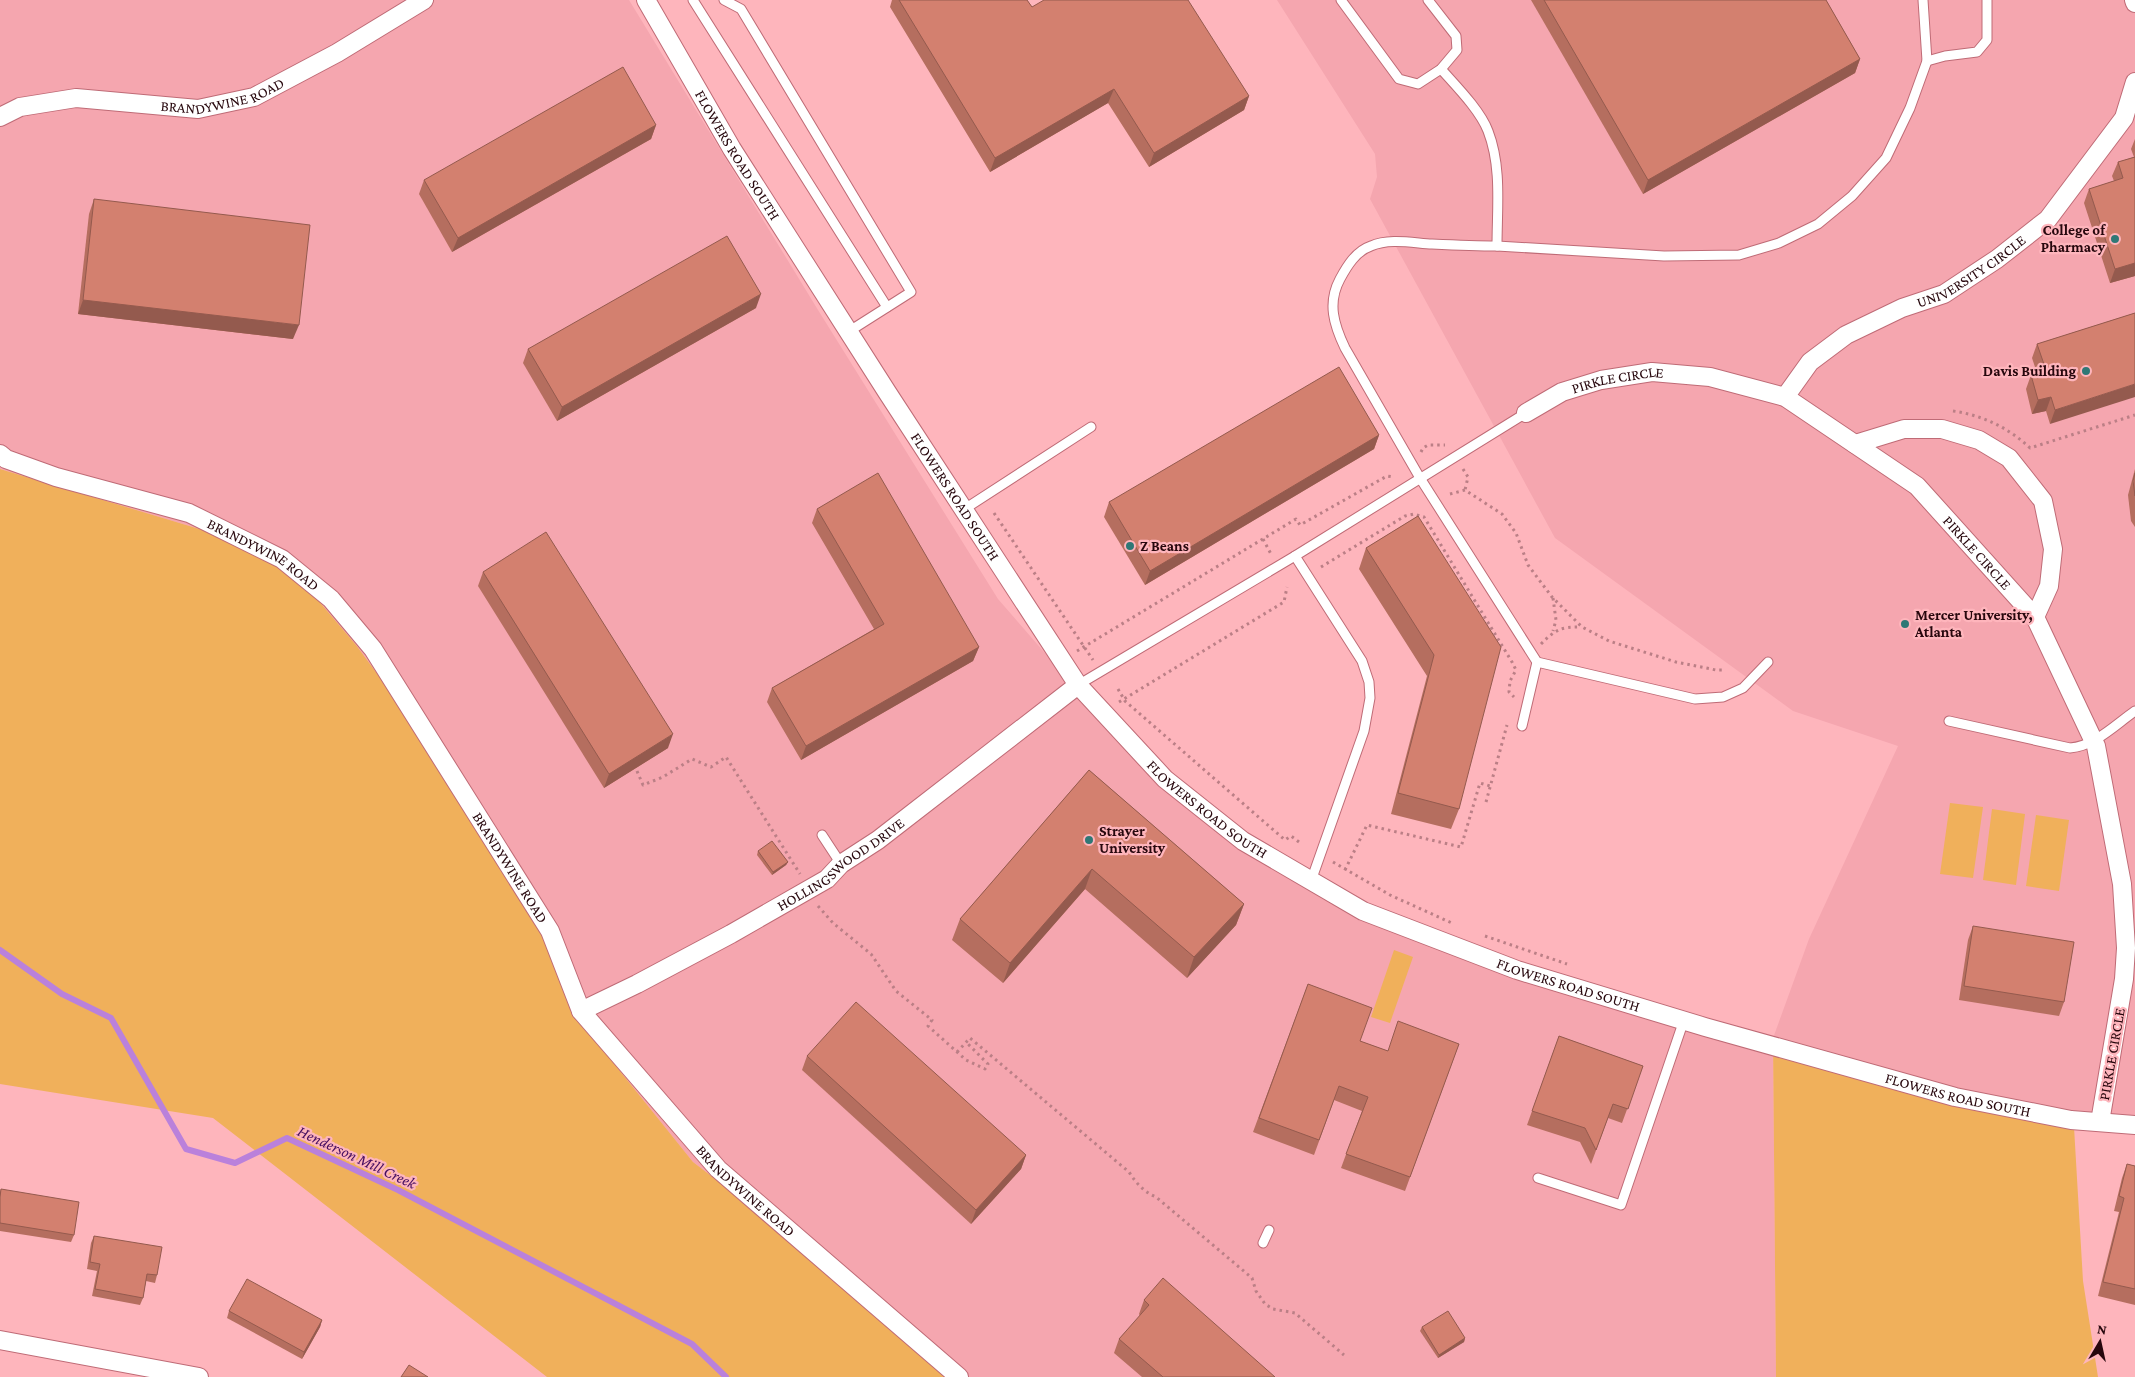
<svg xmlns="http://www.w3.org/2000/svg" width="2135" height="1377" viewBox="0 0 2135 1377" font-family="'Crimson Pro',serif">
<rect width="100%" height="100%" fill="#feb5bc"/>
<path fill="#f5a6af" d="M0,0H629L818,310L998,599L1122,742L1322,899L1772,1041L1809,939L1898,746L1793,711L1555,538L1370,199L1377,177L1375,154L1277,0H2135V1126L2074,1127L1773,1041L1776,1377H951L853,1284L693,1162L599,1045L440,759L356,645L290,567L206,531L0,469Z"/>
<g fill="#f0b05b">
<path d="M0,469L206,531L290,567L356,645L440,759L548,935L599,1045L693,1162L853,1284L951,1377H547L213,1118L0,1084Z"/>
<path d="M1950,803L1983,807L1973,878L1940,874Z"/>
<path d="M1992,809L2025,814L2016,885L1983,880Z"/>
<path d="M2036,815L2069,820L2059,891L2026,886Z"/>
<path d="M1394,950L1413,957L1390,1023L1371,1017Z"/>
<path d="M1773,1041L2074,1127L2083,1281L2098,1377H1776Z"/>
</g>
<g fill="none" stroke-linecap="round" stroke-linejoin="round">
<path stroke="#ba81db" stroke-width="6" d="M0,950L62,994L111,1018L186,1149L235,1163L287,1138L398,1190L692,1344L726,1377"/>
<g stroke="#bf6b76" stroke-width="11">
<g id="service">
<path d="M693,0L887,307"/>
<path d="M724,0L741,9L911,292L848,332"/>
<path d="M1341,0L1399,79L1418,84L1441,69L1457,50L1456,36L1428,0"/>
<path d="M1927,61L1945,56L1977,52L1987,40V0"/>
<path d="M1441,69C1456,86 1480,110 1488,131C1502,167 1497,208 1497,246C1475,246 1453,245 1432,244C1413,243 1389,238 1371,246C1356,251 1347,266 1340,279C1327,303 1334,325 1345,348L1420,478L1537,662L1695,699L1723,697L1743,688L1768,662"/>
<path d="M1497,246L1664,256L1739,255L1779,243L1818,224L1852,196L1886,158L1910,108L1927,61L1923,0"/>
<path d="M963,510L1091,427"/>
<path d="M1078,685L1295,556"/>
<path d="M1949,721L2070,748C2095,746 2115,725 2135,711"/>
<path d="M1522,726L1537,662"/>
<path d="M822,835L841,864"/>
<path d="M1311,881L1364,731L1370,698L1369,682L1362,661L1295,556L1526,413"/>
<path d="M1538,1178L1621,1205L1684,1020"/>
<path d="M1263,1243L1269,1230"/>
</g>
</g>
<g stroke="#bf6b76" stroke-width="20">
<g id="minor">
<path id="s1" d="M646,0L732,149L887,392L1078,685L1165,779L1243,841L1363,911L1517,970L1705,1027L1955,1097L2071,1120L2135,1125"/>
<path d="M2134,0L2135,3"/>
<path id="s2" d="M0,117L20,107L76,98L198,109L254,97L337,53L424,0"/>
<path id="s3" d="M1785,397L1810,362L1846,335L1902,308L1944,294L1997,259L2048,219L2124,118L2135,82"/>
<path id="s4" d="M1526,413L1562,392L1601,380L1652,372L1710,377L1785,397L1917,486L2035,617L2096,746L2122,884L2126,948L2124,979L2100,1122"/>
<path d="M1855,444L1904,429H1942L1979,440L2009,458L2043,501L2053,549L2049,586L2035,617"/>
<path id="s5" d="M0,454L6,459L56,477L189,513L282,559L331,599L373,649L550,931L581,1011L718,1169L959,1377"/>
<path id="s6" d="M581,1011L637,984L731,934L827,879L841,864L878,840L1078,685"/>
<path d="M0,1340L199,1377"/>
</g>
</g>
<g stroke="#bb7f86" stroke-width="3" stroke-dasharray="2.5 4" stroke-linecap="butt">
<path d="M1953,411C1982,415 2009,428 2030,448L2135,415"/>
<path d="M1421,452L1423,448L1428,445H1445"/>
<path d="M1463,469L1468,477L1465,490"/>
<path d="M1450,494L1465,490L1502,514L1516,533L1528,565L1552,597L1582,627L1609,641L1676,662L1716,670H1725"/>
<path d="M994,513L1093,660"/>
<path d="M1263,539L1271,554"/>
<path d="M1321,567L1405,516L1414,514L1424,517L1512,662L1516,670L1510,681L1509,692L1514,697"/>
<path d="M1553,598L1556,620L1553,631"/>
<path d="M1541,644C1556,629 1561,627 1581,627"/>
<path d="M1077,651L1296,519L1300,525L1387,476L1394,477"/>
<path d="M1118,689L1125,701L1285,840L1291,836L1299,842"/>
<path d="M1119,702L1284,602L1287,587"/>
<path d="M637,771L643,785L663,777L692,759L711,767L726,757L800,874"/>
<path d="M1486,802L1507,725"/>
<path d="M1333,862L1390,895L1454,924"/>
<path d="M1345,870L1367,825L1461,847L1480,783L1490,786"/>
<path d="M818,906L833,923L871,954L896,991L932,1020L928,1026L966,1060L985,1069L988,1064L966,1042"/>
<path d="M1485,936L1567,964"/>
<path d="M957,1052L970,1038L1129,1172C1136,1183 1144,1192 1156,1197L1252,1278L1256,1291L1265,1304L1273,1309L1295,1313L1344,1355"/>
</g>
<use href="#service" stroke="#fff" stroke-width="9"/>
<use href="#minor" stroke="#fff" stroke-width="18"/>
</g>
<g fill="#b56e5f">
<path d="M892,0H1027L1032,7L1249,96L1244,110L1149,167L1108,103L990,172L890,7Z"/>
<path d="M1531,0H1826L1860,59L1855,73L1643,194Z"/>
<path d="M656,125L651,139L452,252L419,194L424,180Z"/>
<path d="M2135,139V276L2110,283L2084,203L2089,189L2114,181L2112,176L2118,162L2134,157L2131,149Z"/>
<path d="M94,199L293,339L78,314L89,214Z"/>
<path d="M756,308L557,421L523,363L528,349Z"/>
<path d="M2135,313L2050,424L2046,411L2032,414L2026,389L2031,375L2037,373L2032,358L2037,344Z"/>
<path d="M1379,435L1374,449L1145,585L1104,517L1109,502Z"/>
<path d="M2135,469V527L2131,521L2128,495Z"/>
<path d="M817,509L979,647L973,661L801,760L767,702L772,688L874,629L812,523Z"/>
<path d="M1418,516L1459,809L1451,829L1391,814L1427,676L1359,569L1366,548Z"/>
<path d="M483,572L668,748L604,788L478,586Z"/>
<path d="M1089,770L1244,904L1236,925L1187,978L1085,889L1003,983L952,940L960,919Z"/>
<path d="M758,851L788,862L786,865L772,875L757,855Z"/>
<path d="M1973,926L2064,1002L2059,1016L1959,1000L1968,940Z"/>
<path d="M1308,984L1360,1041L1388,1051L1459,1044L1405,1191L1341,1168L1362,1111L1334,1100L1314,1155L1253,1132Z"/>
<path d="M1559,1036L1643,1066L1622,1123L1608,1118L1591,1164L1580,1142L1527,1125Z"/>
<path d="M807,1056L1026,1155L1021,1169L971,1224L802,1070Z"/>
<path d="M2127,1164L2135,1166V1305L2098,1296L2119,1212L2114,1211L2122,1178Z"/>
<path d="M1,1189L74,1235L71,1242L0,1231V1192Z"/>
<path d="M94,1236L157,1275L155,1283L146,1281L143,1298L140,1305L92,1296L97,1271L87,1269L91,1243Z"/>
<path d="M1144,1300L1275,1377H1142L1114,1353L1119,1339L1140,1316L1139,1314Z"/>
<path d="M229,1311L322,1320L320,1327L302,1359L227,1318Z"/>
<path d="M1422,1327L1465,1338L1464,1342L1438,1358L1420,1331Z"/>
</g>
<g fill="#945a4e">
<path d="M1860,59L1855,73L1643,194L1648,180Z"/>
<path d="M1114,89L1108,103L990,172L995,158Z"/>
<path d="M1249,96L1244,110L1149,167L1154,153Z"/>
<path d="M656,125L651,139L452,252L458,238Z"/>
<path d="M2135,263V276L2110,283L2115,269Z"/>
<path d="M761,294L756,308L557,421L562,407Z"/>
<path d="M83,300L299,325L293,339L78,314Z"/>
<path d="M2135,384V397L2050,424L2055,410Z"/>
<path d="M2051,397L2046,411L2032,414L2038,400Z"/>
<path d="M1379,435L1374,449L1145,585L1150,571Z"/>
<path d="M979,647L973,661L801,760L806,746Z"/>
<path d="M673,734L668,748L604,788L609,774Z"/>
<path d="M788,862L786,865L772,875L773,872Z"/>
<path d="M1092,869L1085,889L1003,983L1010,963Z"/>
<path d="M1244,904L1236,925L1187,978L1194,957Z"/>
<path d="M1026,1155L1021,1169L971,1224L976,1210Z"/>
<path d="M322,1320L320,1327L302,1359L304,1352Z"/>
<path d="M1465,1338L1464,1342L1438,1358L1439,1355Z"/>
</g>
<g fill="#d3806f" stroke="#945a4e">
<path d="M899,0H1027L1032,7L1044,0H1188L1249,96L1154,153L1114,89L995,158Z"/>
<path d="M1544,0H1826L1860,59L1648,180Z"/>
<path d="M623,67L656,125L458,238L424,180Z"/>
<path d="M2135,157V263L2115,269L2089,189L2123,178L2118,162Z"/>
<path d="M94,199L310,225L299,325L83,300Z"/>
<path d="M727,236L761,294L562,407L528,349Z"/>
<path d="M2135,313V384L2055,410L2051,397L2038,400L2031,375L2046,370L2037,344Z"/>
<path d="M1339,367L1379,435L1150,571L1109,502Z"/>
<path d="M878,473L979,647L806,746L772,688L884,624L817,509Z"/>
<path d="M2135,473V496L2133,481Z"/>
<path d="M1418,516L1501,647L1459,809L1398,793L1434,655L1366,548Z"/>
<path d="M546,532L673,734L609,774L483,572Z"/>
<path d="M1089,770L1244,904L1194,957L1092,869L1010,963L960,919Z"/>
<path d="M772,841L788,862L773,872L758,851Z"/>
<path d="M1973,926L2074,942L2064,1002L1964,986Z"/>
<path d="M1308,984L1372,1008L1360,1041L1388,1051L1398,1021L1459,1044L1410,1177L1346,1154L1368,1097L1339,1086L1319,1140L1259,1118Z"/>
<path d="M856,1002L1026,1155L976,1210L807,1056Z"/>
<path d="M1559,1036L1643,1066L1628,1109L1613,1104L1596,1150L1585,1128L1532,1111Z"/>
<path d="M2127,1164L2135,1166V1289L2103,1282L2124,1198L2119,1196Z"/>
<path d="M1,1189L79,1202L74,1235L0,1223V1197Z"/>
<path d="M94,1236L162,1247L157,1275L147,1274L143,1298L95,1289L100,1264L90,1262Z"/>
<path d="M1163,1278L1275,1377H1163L1119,1339L1149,1305L1144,1300Z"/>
<path d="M247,1279L322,1320L304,1352L229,1311Z"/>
<path d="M1448,1311L1465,1338L1439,1355L1422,1327Z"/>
<path d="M409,1365L428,1377H401Z"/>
</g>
<g fill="#2f7876" stroke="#feb5bc" stroke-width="2">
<circle cx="2115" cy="239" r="5"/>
<circle cx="2086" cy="371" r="5"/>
<circle cx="1130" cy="546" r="5"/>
<circle cx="1905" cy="624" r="5"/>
<circle cx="1089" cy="840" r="5"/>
</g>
<g text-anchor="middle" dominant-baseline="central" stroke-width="4.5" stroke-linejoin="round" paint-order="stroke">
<g font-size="15" fill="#27070d" stroke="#feb5bc">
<text stroke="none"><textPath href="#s2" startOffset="228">BRANDYWINE ROAD</textPath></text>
<text stroke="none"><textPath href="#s1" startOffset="180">FLOWERS ROAD SOUTH</textPath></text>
<text stroke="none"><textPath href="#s3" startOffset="229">UNIVERSITY CIRCLE</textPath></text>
<text stroke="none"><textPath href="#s4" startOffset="99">PIRKLE CIRCLE</textPath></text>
<text stroke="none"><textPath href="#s1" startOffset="585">FLOWERS ROAD SOUTH</textPath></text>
<text stroke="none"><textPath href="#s4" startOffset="519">PIRKLE CIRCLE</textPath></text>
<text stroke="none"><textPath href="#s5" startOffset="284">BRANDYWINE ROAD</textPath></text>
<text stroke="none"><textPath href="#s1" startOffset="990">FLOWERS ROAD SOUTH</textPath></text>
<text stroke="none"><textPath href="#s6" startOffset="299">HOLLINGSWOOD DRIVE</textPath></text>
<text stroke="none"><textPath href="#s5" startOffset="689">BRANDYWINE ROAD</textPath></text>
<text stroke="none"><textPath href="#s1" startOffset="1395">FLOWERS ROAD SOUTH</textPath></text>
<text transform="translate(2112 1054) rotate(-80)">PIRKLE CIRCLE</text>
<text stroke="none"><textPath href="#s1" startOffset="1800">FLOWERS ROAD SOUTH</textPath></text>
<text stroke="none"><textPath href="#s5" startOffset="1094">BRANDYWINE ROAD</textPath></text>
</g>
<g font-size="15" font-weight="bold" fill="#27070d" stroke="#feb5bc" text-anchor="start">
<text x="2105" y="230" text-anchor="end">College of<tspan x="2105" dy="17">Pharmacy</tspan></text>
<text x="2076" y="371" text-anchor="end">Davis Building</text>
<text x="1140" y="546">Z Beans</text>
<text x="1915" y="615">Mercer University,<tspan x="1915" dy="17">Atlanta</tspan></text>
<text x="1099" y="831">Strayer<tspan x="1099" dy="17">University</tspan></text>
</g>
<g font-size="16" font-style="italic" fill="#460e60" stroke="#feb5bc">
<text transform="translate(357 1157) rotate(25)">Henderson Mill Creek</text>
</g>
</g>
<g transform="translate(2100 1342) rotate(9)" stroke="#feb5bc" stroke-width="4" paint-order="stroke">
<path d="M0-4L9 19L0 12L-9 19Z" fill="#27070d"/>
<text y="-8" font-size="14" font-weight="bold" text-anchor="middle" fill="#27070d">N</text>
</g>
</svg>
